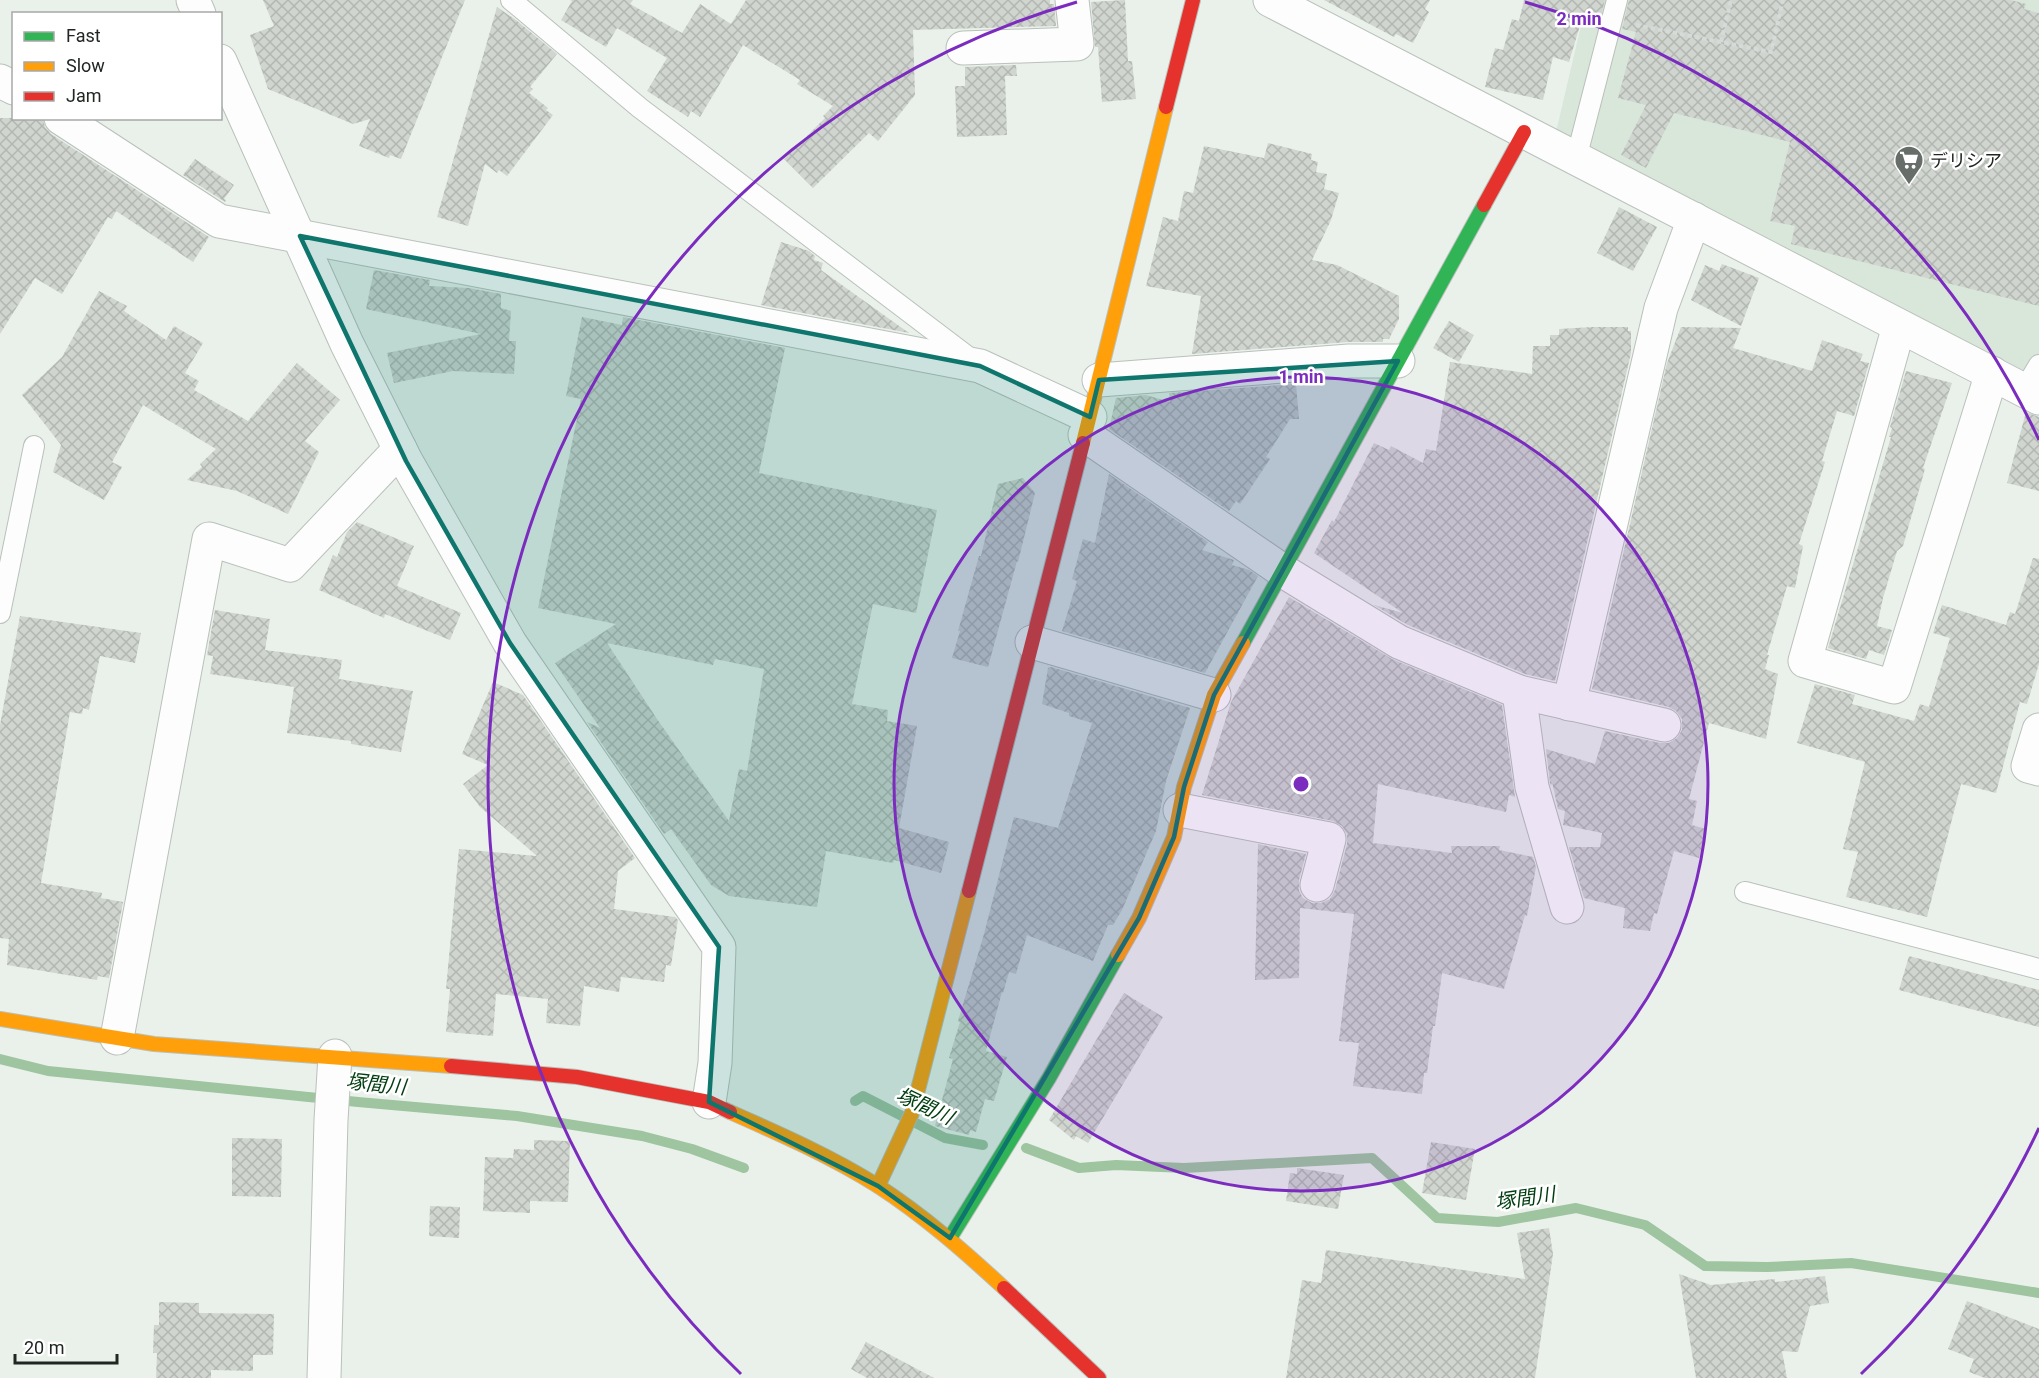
<svg xmlns="http://www.w3.org/2000/svg" width="2039" height="1378" viewBox="0 0 2039 1378" font-family="Roboto,'Noto Sans JP',sans-serif">
<defs>
<pattern id="building-cross-hatch" width="8" height="8" patternUnits="userSpaceOnUse" patternTransform="scale(1.5)"><rect width="8" height="8" fill="#d0d5d0"/><path d="M0 0l8 8M0 8l8-8" fill="none" stroke="#b2b7b2"/></pattern>
</defs>
<rect width="100%" height="100%" fill="#eaf1eb"/>
<path fill="#d9e6da" d="M1587,0H2039V378L1556,132Z"/>
<g fill="none" stroke-linecap="round" stroke-linejoin="round">
<g stroke="#9ec4a0" stroke-width="10">
<path d="M0,1059L48,1071L358,1102L517,1116L642,1136L692,1149L744,1168"/>
<path d="M855,1101L863,1096L945,1138L983,1145"/>
<path d="M1026,1148L1079,1168L1116,1165L1184,1168L1372,1158L1437,1218L1498,1222L1576,1208L1645,1225L1705,1266L1767,1267L1851,1263L2039,1293"/>
</g>
</g>
<g fill="url(#building-cross-hatch)" fill-rule="evenodd">
<path d="M263,0H465L401,159L390,155L389,158L359,146L370,119L353,124L268,89L250,35L274,26Z"/>
<path d="M570,0H633L630,4L682,33L700,4L731,24L746,0H1050V4H1054L1056,26L913,30L915,95L878,141L869,133L813,188L784,159L825,118L823,116L833,106L797,84L800,80L743,45L700,117L691,111L688,117L647,91L667,58L617,28L606,47L561,20L572,1Z"/>
<path d="M1125,0L1128,61H1132L1136,99L1102,102L1098,47H1095L1091,2Z"/>
<path d="M1324,0H1430L1425,9L1429,12L1413,43L1396,34L1394,37Z"/>
<path d="M1524,0H1605L1599,23L1582,19L1569,62L1553,57L1543,100L1485,87L1495,48L1503,50L1512,19L1519,21Z"/>
<path d="M1629,0H2011L2026,4L2024,9L2039,13V306L1791,244L1795,226L1770,221L1790,142L1674,113L1646,168L1621,155L1646,105L1618,98L1636,32L1622,29Z"/>
<path d="M497,7L516,20L557,54L530,87L533,89L529,93L548,108L546,110L553,115L507,176L499,170L497,173L485,164L468,226L437,217Z"/>
<path d="M1016,65L1017,76H1005L1007,135L957,137L955,86H965V67Z"/>
<path d="M0,118H43L45,127L51,134L209,237L193,262L116,211L112,219L108,217L62,294L35,278L0,334Z"/>
<path d="M1268,143L1312,154L1311,160L1318,162L1316,172L1327,174L1324,189L1339,193L1331,220L1312,260L1337,265L1399,296V319L1389,339H1383V342H1348L1192,354L1201,296L1146,286L1163,217L1178,221L1184,191L1193,193L1204,146L1264,158Z"/>
<path d="M195,159L234,185L224,199L226,200L225,202L183,175Z"/>
<path d="M1619,207L1657,227L1633,271L1597,253Z"/>
<path d="M781,242L809,251L815,256L814,260L823,263L821,270L909,333L761,305Z"/>
<path d="M1722,264L1759,278L1741,326L1691,300L1705,265L1719,271Z"/>
<path d="M374,270L430,280L429,286L469,288L501,294V308L511,311L509,341H516L514,374L453,371L394,383L387,353L481,334L366,309Z"/>
<path d="M99,291L127,306L124,311L166,340L174,326L203,343L185,373L199,381L194,390L248,421L297,363L340,400L305,441L319,452L288,514L237,491L187,480L202,467L200,464L216,449L143,405L112,462L122,467L104,500L53,472L61,445L22,395L62,357Z"/>
<path d="M582,317L622,325L623,317L785,348L759,473L937,510L916,613L873,604L852,704L888,710L887,721L917,726L899,828L949,842L941,873L894,860L893,863L826,851L817,907L729,896L711,885L671,829L664,834L587,722L600,728L555,663L616,624L538,608L581,399L566,396ZM607,643L713,665L715,659L764,669L747,771L739,769L729,821L657,719Z"/>
<path d="M1449,321L1474,335L1459,362L1433,348Z"/>
<path d="M1592,327H1628V331H1631V353L1555,681L1525,674L1408,625L1374,605L1403,613L1314,553L1332,520L1334,522L1374,443L1389,450L1391,446L1423,463L1426,449L1436,451L1450,362L1532,374L1533,346H1550V335H1559V329Z"/>
<path d="M1681,327L1741,328L1733,348L1812,371L1822,340L1863,354L1860,361L1869,363L1854,416L1837,411L1822,461L1825,462L1799,544L1803,546L1795,588L1787,586L1767,655H1769L1765,669L1778,674L1766,739L1709,723L1689,799L1697,801L1692,825L1706,829L1699,858L1674,851L1657,914L1654,913L1650,931L1623,928L1625,908L1584,898L1569,847H1600L1602,833L1563,825L1565,811L1558,809L1552,782L1551,786L1550,783L1546,749L1595,764L1605,731L1660,743H1669L1677,738L1682,730V719L1676,711L1669,707L1592,689L1667,363Z"/>
<path d="M1906,371L1952,383L1923,468L1925,469L1903,546L1897,551L1883,598L1877,626L1892,630L1884,655L1869,650L1866,659L1828,648L1891,437H1889L1892,428L1890,427Z"/>
<path d="M1296,384L1299,419H1290L1266,457L1270,459L1240,504L1236,501L1229,511L1109,429L1116,398L1146,395L1170,402L1169,393Z"/>
<path d="M2026,412L2039,417V491L2007,483Z"/>
<path d="M1109,474L1208,542L1202,550L1234,560L1232,565L1249,570L1258,576L1205,673L1062,631L1077,581L1072,579L1083,539L1095,543Z"/>
<path d="M1023,478L1035,493L1018,562L1017,561L988,667L952,658L960,631H958L979,556H981L998,484Z"/>
<path d="M357,522L414,546L397,586L461,613L450,640L385,614L384,618L319,590L333,555L337,557L347,532Z"/>
<path d="M2033,558L2039,559V664L2027,704L2020,702L1996,793L1961,784L1927,917L1846,897L1858,852L1843,849L1865,762L1797,743L1815,684L1855,695L1852,704L1914,721L1920,704L1929,707L1950,638L1933,633L1942,605L2006,625L2010,612L2015,614Z"/>
<path d="M1289,597L1392,659L1502,705L1515,797L1509,795L1506,812L1378,784L1373,843L1452,853L1451,846H1500L1499,850L1533,857L1536,867L1527,916L1525,915L1504,989L1442,973L1435,1026H1433L1427,1073H1424L1422,1094L1353,1086L1359,1043L1339,1041L1354,914L1300,908L1299,978L1255,980L1258,844L1306,854L1299,880V891L1303,898L1312,903H1321L1330,899L1335,890L1347,844V834L1342,826L1333,821L1202,795L1231,702Z"/>
<path d="M215,610L270,619L265,650L342,660L339,679L413,691L401,752L351,744V741L287,733L294,687L210,674L213,656L207,655Z"/>
<path d="M20,616L141,633L135,663L100,656L89,710L83,708L82,714L70,712L41,883L102,893L101,898L123,902L109,978L98,976L97,980L7,965L9,939L0,938V725Z"/>
<path d="M1051,667L1190,708L1166,781L1156,831L1122,910L1113,925H1108L1093,961L1027,935L1016,974L1009,972L1003,993L1002,992L986,1051L1007,1057L994,1101L985,1099L976,1132L970,1130L969,1135L935,1126L953,1059L949,1058L960,1022L958,1021L984,934L1014,817L1058,828L1092,723L1069,716V713L1042,704L1048,668Z"/>
<path d="M493,682L523,695L635,858L618,871L614,909L675,917L678,920L671,966L666,965L664,982L621,977L619,992L584,986L580,1026L546,1023L548,999L496,994L493,1036L446,1032L450,989H446L459,849L537,856L480,807L463,784L488,765L462,754Z"/>
<path d="M1909,956L2039,990V1027L1899,990Z"/>
<path d="M1124,993L1163,1017L1088,1143L1076,1136L1074,1140L1049,1120Z"/>
<path d="M232,1138L282,1139L281,1197L232,1196Z"/>
<path d="M534,1140L570,1141L568,1202L530,1201V1213L483,1211L485,1157L513,1158L514,1149L534,1150Z"/>
<path d="M1431,1142L1475,1149L1466,1200L1422,1193Z"/>
<path d="M1297,1168L1344,1175L1338,1209L1286,1201L1290,1173L1297,1174Z"/>
<path d="M430,1206L460,1207L459,1238L429,1236Z"/>
<path d="M1549,1228L1553,1254L1535,1378H1286L1302,1280L1321,1283L1326,1250L1525,1279L1517,1233Z"/>
<path d="M1679,1274L1711,1285L1775,1279V1282L1825,1276L1829,1303L1810,1306L1798,1352L1782,1351L1787,1378H1696Z"/>
<path d="M1967,1301L2039,1329V1378H1985L1969,1372L1974,1359L1948,1349Z"/>
<path d="M159,1302L199,1303V1313L274,1314L273,1355H253V1371L211,1370V1378H156L157,1353H153L154,1325H159Z"/>
<path d="M866,1342L934,1378H867L851,1369Z"/>
</g>
<g fill="none" stroke-linecap="round" stroke-linejoin="round">
<g stroke="#bac0bb" stroke-width="22">
<g id="lane">
<path d="M511,0L640,108L971,359"/>
<path d="M1576,159L1617,0"/>
<path d="M2024,390L2039,365"/>
<path d="M0,613L34,446"/>
<path d="M1745,892L2039,969"/>
</g>
</g>
<g stroke="#bac0bb" stroke-width="35">
<g id="street">
<path d="M193,0L199,14"/>
<path d="M1270,0L2039,398"/>
<path d="M963,48L1077,44L1072,0"/>
<path d="M220,61L347,344L406,461L510,643L719,947L715,1063L709,1102"/>
<path d="M0,81L14,88"/>
<path d="M61,118L219,221L980,366L1090,417"/>
<path d="M1899,326L1805,661L1894,687L1992,373"/>
<path d="M1099,380L1349,361H1398"/>
<path d="M1085,435L1283,571L1399,642L1519,692L1664,725"/>
<path d="M1032,642L1214,695"/>
<path d="M1519,692L1532,787L1567,907"/>
<path d="M1569,704L1661,308L1694,219"/>
<path d="M2039,730L2028,766L2039,769"/>
<path d="M1180,810L1329,839L1317,885"/>
<path d="M117,1038L209,539L290,565L400,449"/>
<path d="M324,1378L331,1120L335,1056"/>
</g>
</g>
<g stroke="#bac0bb" stroke-width="16">
<g id="fast">
<path d="M1243,643L1484,205"/>
<path d="M950,1238L1049,1078L1118,955"/>
</g>
</g>
<g stroke="#bac0bb" stroke-width="16">
<g id="slow">
<path d="M1083,443L1166,107"/>
<path d="M1118,955L1139,918L1174,837L1184,787L1214,695L1243,643"/>
<path d="M0,1019L154,1044L451,1066"/>
<path d="M730,1112C780,1134 832,1157 878,1186C924,1216 964,1251 1004,1288"/>
<path d="M878,1186L912,1113L969,891"/>
</g>
</g>
<g stroke="#bac0bb" stroke-width="16">
<g id="jam">
<path d="M1166,107L1193,0"/>
<path d="M1484,205L1524,132"/>
<path d="M969,891L1083,443"/>
<path d="M451,1066L577,1077L709,1102L730,1112"/>
<path d="M1004,1288L1099,1378"/>
</g>
</g>
<g stroke="#d7dad8" stroke-width="4" stroke-dasharray="4.5 3" stroke-linecap="butt">
<path d="M1636,25L1771,52L1783,0"/>
<path d="M1721,42L1731,0"/>
</g>
<use href="#lane" stroke="#fcfdfc" stroke-width="20"/>
<use href="#street" stroke="#fcfdfc" stroke-width="33"/>
<use href="#fast" stroke="#30b455" stroke-width="14"/>
<use href="#slow" stroke="#ff9f0a" stroke-width="14"/>
<use href="#jam" stroke="#e5322d" stroke-width="14"/>
</g>
<path fill="#0f766e" fill-opacity="0.2" stroke="#0f766e" stroke-width="4.5" stroke-linejoin="round" d="M300,236L980,366L1090,417L1099,380L1398,361L1214,695L1184,787L1174,837L1139,918L950,1238L878,1186L709,1102L719,947L510,643L406,461Z"/>
<circle cx="1301" cy="784" r="407" fill="#7b2cbf" fill-opacity=".12"/>
<g fill="none" stroke="#7b2cbf" stroke-width="3">
<circle cx="1301" cy="784" r="407"/>
<path d="M2039 1128A814 814 0 0 1 1861 1374M741 1374A814 814 0 0 1 1077 2M1525 2A814 814 0 0 1 2039 440"/>
</g>
<defs>
<g id="supermarket-pin" transform="scale(1.5)"><path d="M0 17L-7.5 6A9.5 9.5 0 1 1 7.5 6Z" fill="#676d68" stroke="#fff"/><path d="M-6-5.5h2.5l.6 2H6L4.5 2H-2.5L-4.4-4H-6ZM-1.5 3.2a1.3 1.3 0 1 0 .1 0ZM3 3.2a1.3 1.3 0 1 0 .1 0Z" fill="#fff"/></g>
</defs>
<g fill-rule="evenodd">
<use href="#supermarket-pin" x="1909" y="160"/>
</g>
<g text-anchor="middle" dominant-baseline="central" stroke-width="5" stroke-linejoin="round" paint-order="stroke">
<g font-size="18" fill="#212622" stroke="#fff" text-anchor="start">
<text x="1930" y="160">デリシア</text>
</g>
<g font-size="20" font-style="italic" fill="#013d10" stroke="#fff">
<text transform="translate(376 1084) rotate(6)">塚間川</text>
<text transform="translate(925 1106) rotate(25)">塚間川</text>
<text transform="translate(1525 1198) rotate(-8)">塚間川</text>
</g>
</g>
<circle cx="1301" cy="784" r="9" fill="#7b2cbf" stroke="#fff" stroke-width="3"/>
<g font-size="18" text-anchor="middle" font-weight="bold" fill="#7b2cbf" stroke="#fff" stroke-width="5" stroke-linejoin="round" paint-order="stroke">
<text x="1579" y="25">2 min</text>
<text x="1301" y="383">1 min</text>
</g>
<rect x="12" y="12" width="210" height="108" fill="#ffffff" stroke="#a6a8a7" stroke-width="1.5"/>
<rect x="24" y="32" width="30" height="9" fill="#30b455" stroke="#a6a8a7" stroke-width="1.5"/>
<text x="66" y="42" font-size="18" fill="#212622">Fast</text>
<rect x="24" y="62" width="30" height="9" fill="#ff9f0a" stroke="#a6a8a7" stroke-width="1.5"/>
<text x="66" y="72" font-size="18" fill="#212622">Slow</text>
<rect x="24" y="92" width="30" height="9" fill="#e5322d" stroke="#a6a8a7" stroke-width="1.5"/>
<text x="66" y="102" font-size="18" fill="#212622">Jam</text>
<path d="M15 1354v9h102v-9" fill="none" stroke="#212622" stroke-width="3"/>
<text x="24" y="1354" font-size="18" fill="#212622" stroke="#ffffff" stroke-width="4.5" paint-order="stroke">20 m</text>
</svg>
